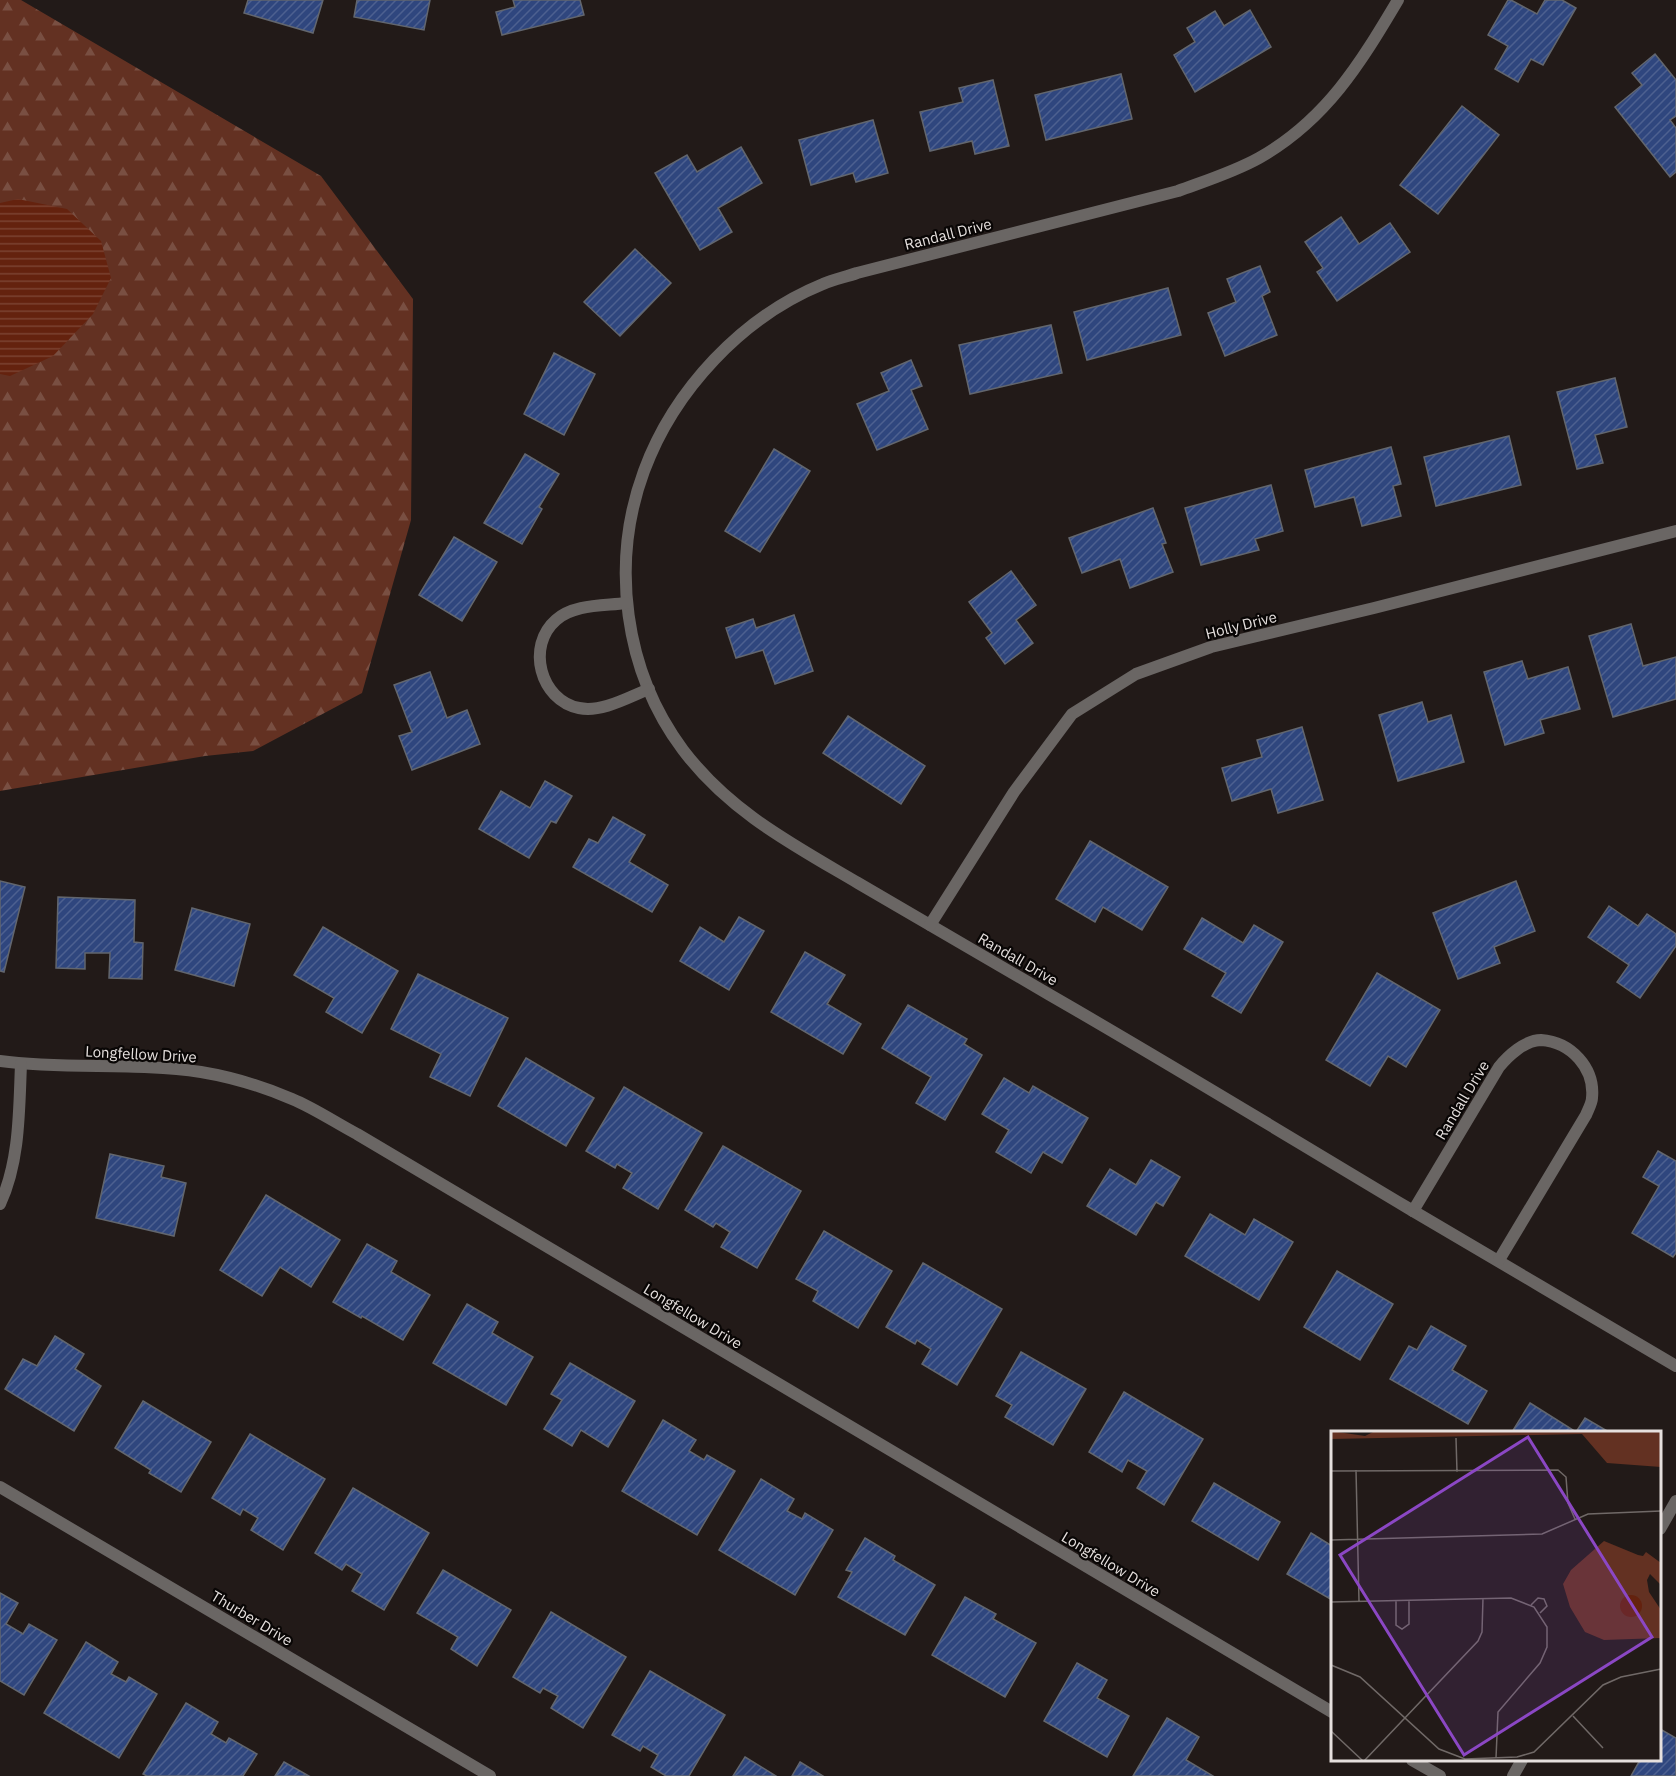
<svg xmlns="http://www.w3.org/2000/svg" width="1676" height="1776" viewBox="0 0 1676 1776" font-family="'IBM Plex Sans',sans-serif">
<defs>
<pattern id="forest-firs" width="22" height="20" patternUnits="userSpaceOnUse" patternTransform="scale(1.5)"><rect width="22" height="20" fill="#633122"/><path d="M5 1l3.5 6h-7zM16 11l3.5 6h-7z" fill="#794f42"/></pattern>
<pattern id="water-rules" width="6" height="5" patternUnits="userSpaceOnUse" patternTransform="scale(1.5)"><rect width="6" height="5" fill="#64220e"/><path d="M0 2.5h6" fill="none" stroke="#7a4231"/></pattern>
<pattern id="building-hatch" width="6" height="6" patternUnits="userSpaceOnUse" patternTransform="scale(1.5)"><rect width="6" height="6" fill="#2f467e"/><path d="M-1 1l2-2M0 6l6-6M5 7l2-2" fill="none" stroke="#4d6090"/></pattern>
</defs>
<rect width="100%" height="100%" fill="#221a18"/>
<path fill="url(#forest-firs)" d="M0,0H21L321,176L413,299L411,520L362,693L253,751L205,756L0,791Z"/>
<path fill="url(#water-rules)" d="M18,199L67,209L101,241L111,278L93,314L53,356L10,376L0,374V203Z"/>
<g fill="url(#building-hatch)" stroke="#62666e" stroke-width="1.5">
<path d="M248,0H323L313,33L244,13Z"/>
<path d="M357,0H430L424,30L354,17Z"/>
<path d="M513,0H580L584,15L502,35L496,12L515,7Z"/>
<path d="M1508,0H1511L1537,14L1545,0H1562L1576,8L1543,65L1531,59L1518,82L1495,69L1508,46L1488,35Z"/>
<path d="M1250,10L1271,47L1195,92L1174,55L1195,42L1187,28L1215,11L1224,26Z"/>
<path d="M1655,54L1676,80V116L1670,120L1676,128V172L1670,177L1615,107L1642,85L1632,73Z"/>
<path d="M1121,74L1132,119L1046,140L1035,95Z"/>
<path d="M993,80L1009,146L975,154L972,141L930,151L920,112L963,102L959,88Z"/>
<path d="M1462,106L1499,135L1438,214L1400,185Z"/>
<path d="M873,120L888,173L856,182L853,173L811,185L799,140Z"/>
<path d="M741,147L762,183L718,208L732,232L700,250L655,173L687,155L697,172Z"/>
<path d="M1341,217L1359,244L1390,223L1410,252L1337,301L1317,272L1323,268L1305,242Z"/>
<path d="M635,249L671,283L620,336L584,302Z"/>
<path d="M1260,266L1270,292L1262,296L1277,335L1225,356L1208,313L1236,302L1227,279Z"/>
<path d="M1168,288L1181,335L1087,360L1074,312Z"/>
<path d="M1051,325L1062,373L970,394L959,345Z"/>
<path d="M554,353L595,374L564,435L524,414Z"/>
<path d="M911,360L922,386L911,390L928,429L877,450L857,404L889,391L881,373Z"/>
<path d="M1615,378L1627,427L1595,435L1603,463L1577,469L1557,392Z"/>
<path d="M1509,436L1521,485L1436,506L1424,457Z"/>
<path d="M1391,447L1401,484L1393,486L1401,516L1362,526L1354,497L1315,507L1305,470Z"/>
<path d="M774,449L810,471L760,552L725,531Z"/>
<path d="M525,454L559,474L539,507L542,509L522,544L484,523Z"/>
<path d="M1271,485L1283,531L1255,539L1259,550L1201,565L1185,508Z"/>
<path d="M1153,508L1166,543L1162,544L1173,572L1130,588L1120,559L1082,573L1069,538Z"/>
<path d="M454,537L497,562L462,621L419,595Z"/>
<path d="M1011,571L1036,605L1016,620L1033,643L1005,664L986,638L992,633L969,602Z"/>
<path d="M794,615L813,671L775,684L763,650L736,658L726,628L753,619L756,628Z"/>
<path d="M1631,624L1643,666L1676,657V699L1613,717L1589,636Z"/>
<path d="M1522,661L1528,679L1568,667L1580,709L1540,720L1544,733L1505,745L1484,672Z"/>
<path d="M430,672L447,718L467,710L480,744L412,770L399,736L412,732L394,685Z"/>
<path d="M1422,702L1428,722L1451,715L1464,762L1398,781L1379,715Z"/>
<path d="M848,716L925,766L901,804L823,753Z"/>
<path d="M1302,727L1323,800L1278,813L1271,789L1232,801L1222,768L1262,757L1257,740Z"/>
<path d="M545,781L572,796L556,823L551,821L529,858L479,829L501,791L530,808Z"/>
<path d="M613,817L645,835L629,862L668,885L652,912L573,867L589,839L598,843Z"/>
<path d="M1090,841L1168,887L1142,930L1103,907L1095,922L1056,899Z"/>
<path d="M0,881L25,887L4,972L0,971Z"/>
<path d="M1516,881L1535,931L1494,947L1500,963L1458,979L1433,913Z"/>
<path d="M58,897L135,900L134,942L143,943L142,979L109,978L110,953H85V969L56,968Z"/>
<path d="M1609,906L1638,926L1647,914L1676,934V946L1640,998L1617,982L1629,965L1588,937Z"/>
<path d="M192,908L250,924L234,986L175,970Z"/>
<path d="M739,917L764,931L729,990L680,961L700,927L724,942Z"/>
<path d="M1202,918L1243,943L1254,925L1283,942L1241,1013L1212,996L1226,973L1184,949Z"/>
<path d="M323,927L398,971L362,1033L326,1012L334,998L294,975Z"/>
<path d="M805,952L845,975L827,1004L861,1024L843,1054L771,1012Z"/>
<path d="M1377,973L1440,1010L1406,1067L1388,1056L1370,1086L1326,1060Z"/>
<path d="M418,974L508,1018L470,1096L430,1077L441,1054L391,1029Z"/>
<path d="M908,1005L967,1039L964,1044L982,1055L945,1120L916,1103L931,1077L882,1048Z"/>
<path d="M526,1058L594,1098L566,1146L498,1106Z"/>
<path d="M1004,1078L1029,1093L1033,1086L1088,1118L1062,1163L1043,1152L1031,1173L996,1152L1009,1130L982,1114Z"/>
<path d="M624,1087L702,1133L658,1209L623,1188L632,1173L617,1164L615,1168L586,1151Z"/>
<path d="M723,1146L801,1191L757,1268L721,1247L730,1232L716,1223L713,1227L685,1210Z"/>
<path d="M1658,1151L1676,1161V1253L1673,1257L1632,1233L1659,1186L1643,1177Z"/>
<path d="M110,1154L164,1166L161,1177L186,1183L174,1236L96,1218Z"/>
<path d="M1151,1160L1180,1177L1163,1206L1156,1202L1136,1235L1087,1206L1110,1169L1136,1185Z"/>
<path d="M266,1195L340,1240L311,1287L280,1267L262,1296L220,1270Z"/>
<path d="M1210,1214L1245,1235L1254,1219L1293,1242L1259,1300L1185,1256Z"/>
<path d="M824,1231L892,1271L858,1328L813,1301L818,1291L796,1279Z"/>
<path d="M367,1244L397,1261L391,1272L430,1295L403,1340L362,1316L361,1318L333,1302Z"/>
<path d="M923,1263L1002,1309L957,1385L922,1364L931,1349L917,1340L915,1344L886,1327Z"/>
<path d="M1337,1271L1393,1304L1360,1360L1304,1327Z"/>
<path d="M467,1304L498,1322L492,1333L533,1357L506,1405L433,1363Z"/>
<path d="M1431,1326L1466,1346L1452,1370L1487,1391L1468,1424L1390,1379L1409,1346L1417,1350Z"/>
<path d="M55,1336L84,1354L75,1369L101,1386L74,1431L5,1389L23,1359L37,1366Z"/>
<path d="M1021,1352L1086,1389L1053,1445L1005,1417L1012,1405L996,1396Z"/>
<path d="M570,1363L635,1401L608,1447L581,1430L572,1446L544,1429L562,1400L551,1394Z"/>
<path d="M1124,1392L1203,1439L1164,1505L1137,1488L1147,1471L1128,1460L1122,1472L1089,1452Z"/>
<path d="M143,1401L211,1442L181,1492L149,1473L151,1470L115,1448Z"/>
<path d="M1530,1403L1576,1432L1585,1418L1609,1432H1512Z"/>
<path d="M663,1420L696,1440L689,1451L704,1460L707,1455L735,1471L697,1535L622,1491Z"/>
<path d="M250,1434L325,1479L283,1550L251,1530L258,1518L243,1509L240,1515L212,1498Z"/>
<path d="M761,1479L794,1499L787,1511L802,1519L805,1513L833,1530L795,1595L719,1550Z"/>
<path d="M1214,1483L1280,1522L1258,1560L1192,1521Z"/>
<path d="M353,1488L429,1533L384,1610L352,1591L362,1574L346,1564L342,1570L315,1553Z"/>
<path d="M1311,1533L1332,1546V1600L1287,1574Z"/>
<path d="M865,1538L895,1556L893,1560L935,1585L905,1635L838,1597L852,1572L846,1570Z"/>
<path d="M443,1570L511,1610L477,1666L451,1649L458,1637L417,1613Z"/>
<path d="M0,1593L18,1603L6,1624L23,1634L29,1624L57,1640L24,1695L0,1681Z"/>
<path d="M965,1597L996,1614L993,1619L1036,1643L1005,1697L932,1655Z"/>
<path d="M551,1612L626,1657L583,1728L551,1708L558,1696L543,1688L540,1693L513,1677Z"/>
<path d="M86,1642L118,1662L111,1674L126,1682L129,1677L157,1694L119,1758L44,1713Z"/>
<path d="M1077,1663L1107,1680L1097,1698L1129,1716L1107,1757L1044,1721Z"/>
<path d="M650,1671L725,1715L689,1776H666L651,1767L658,1755L643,1746L640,1751L612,1735Z"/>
<path d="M186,1703L218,1722L211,1734L226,1743L229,1738L257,1754L243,1776H147L143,1774Z"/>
<path d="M1167,1718L1199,1737L1186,1760L1213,1776H1133Z"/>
<path d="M1660,1729L1676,1738V1776H1631L1640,1760H1660Z"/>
<path d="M745,1757L776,1776H733Z"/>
<path d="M284,1762L309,1776H275Z"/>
<path d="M800,1762L823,1776H792Z"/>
</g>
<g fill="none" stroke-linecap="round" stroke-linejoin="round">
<g stroke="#6a6664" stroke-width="12">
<path d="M1398,0C1360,64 1326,120 1259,158C1234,172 1205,181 1178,191L857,273C846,277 834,279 823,284C742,317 674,390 644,471C610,563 624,671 683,750C730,812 792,844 858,883C922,921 986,958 1050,995C1170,1064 1289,1137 1408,1208C1497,1261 1587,1313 1676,1366"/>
<path d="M626,603C604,606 574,604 556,620C526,646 540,700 579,708C601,713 629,697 649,689"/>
<path d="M930,925L1014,792L1072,714L1136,674L1211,647L1374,608L1676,531"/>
<path d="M0,1061C67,1070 134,1062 201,1072C231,1077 264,1087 292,1099C314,1108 336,1123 357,1134L1332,1712"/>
<path d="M0,1204C20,1161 19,1110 21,1064"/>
<path d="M1413,1211L1499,1067C1508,1056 1525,1040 1541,1040C1571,1042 1595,1068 1592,1098C1592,1103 1588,1110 1586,1115L1499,1260"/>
<path d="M0,1487L490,1776"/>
<path d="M1660,1529L1676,1501"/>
<path d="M1412,1760L1440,1776"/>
<path d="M1513,1776L1522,1760"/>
</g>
</g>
<g text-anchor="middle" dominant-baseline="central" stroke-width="4.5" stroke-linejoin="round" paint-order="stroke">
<g font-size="15" fill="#e6e0de" stroke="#090605">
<text transform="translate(948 234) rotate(-14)">Randall Drive</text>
<text transform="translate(1241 625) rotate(-14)">Holly Drive</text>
<text transform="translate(1018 959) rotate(30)">Randall Drive</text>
<text transform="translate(141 1054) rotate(3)">Longfellow Drive</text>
<text transform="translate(1462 1100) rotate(-59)">Randall Drive</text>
<text transform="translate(693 1316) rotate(31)">Longfellow Drive</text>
<text transform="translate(1111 1564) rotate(31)">Longfellow Drive</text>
<text transform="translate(252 1618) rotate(31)">Thurber Drive</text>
</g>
</g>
<g transform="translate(1331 1431)">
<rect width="330" height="330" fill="#221a18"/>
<path d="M0,0L34,5L44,0H330V36L276,32L251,3L0,8ZM273,110L307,124L312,125L315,121L330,132V154L319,143L316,149L318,161L330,179V207L273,209L254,201L239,176L232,153L240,139Z" fill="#633122"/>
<path d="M289 175a11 11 0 1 1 22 0a11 11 0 1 1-22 0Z" fill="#64220e"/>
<path fill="none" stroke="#706967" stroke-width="1.5" d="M125,7L126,41M25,39L28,170M0,40L227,39L235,46L237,72L244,88M0,109L211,103L257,83L330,80M65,170V194L71,198L78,193V169M0,171L180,167L203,176L216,196V216L209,232L167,281L165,327M200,174L207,167L213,168L216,175L209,182M0,234L29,246L108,318L134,328L186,326L203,321L272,254L290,246L330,238M242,285L272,317M0,300L32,330M33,330L147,210L151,201L152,167"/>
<path fill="#8b47c4" fill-opacity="0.15" stroke="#8b47c4" stroke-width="3" d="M197,6L321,206L133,324L9,124Z"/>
<rect width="330" height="330" fill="none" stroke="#e6e0de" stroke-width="3"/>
</g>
</svg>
